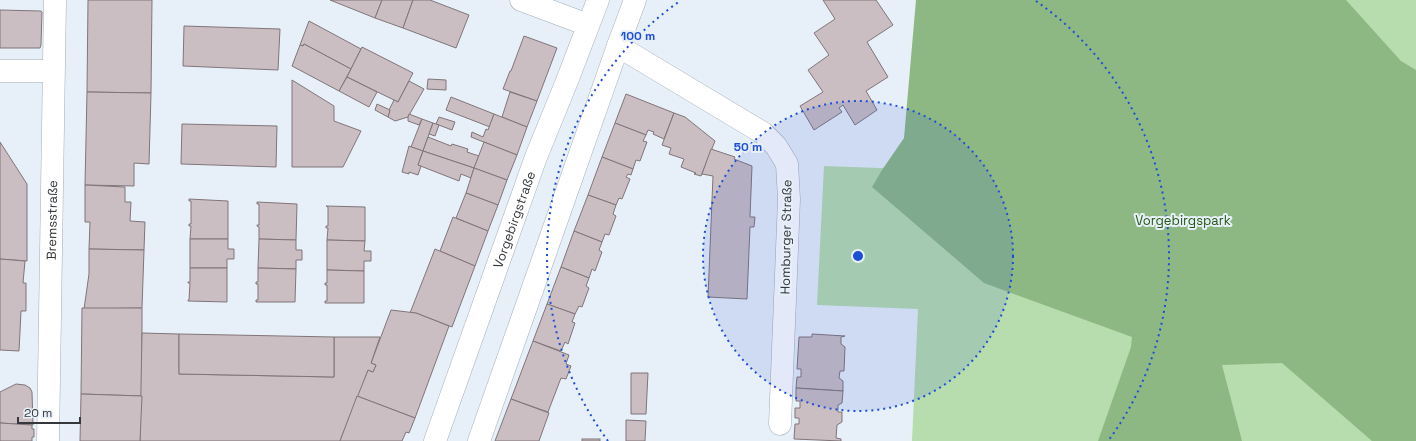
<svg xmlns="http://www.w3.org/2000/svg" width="1416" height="441" viewBox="0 0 1416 441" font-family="'Space Grotesk',sans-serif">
<rect width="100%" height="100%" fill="#e7f0f8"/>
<path fill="#b7dcae" d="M943,0H1416V441H912L918,309L817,305L824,166L936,170Z"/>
<path fill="#8db883" d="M916,0H1346L1401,61L1416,70V441H1372L1282,363L1222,365L1242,441H1098L1131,347L1132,337L984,283L872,187L882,170L904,138Z"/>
<g fill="#cabec2" stroke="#807579">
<path d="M88,0H152L151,93L87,92Z"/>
<path d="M330,0H382L375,18Z"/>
<path d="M382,0H413L403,28L375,18Z"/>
<path d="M413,0H430L469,15L456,48L403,28Z"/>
<path d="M823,0H876L893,25L867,42L888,77L866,91L877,110L855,125L843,105L839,108L842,112L814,130L800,106L823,92L808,70L829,55L814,33L835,19Z"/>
<path d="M0,10L41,11L42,12L41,45L40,48H0Z"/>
<path d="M309,21L361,49L351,69L304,44L303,46L300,45Z"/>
<path d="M184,26L280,29L278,70L183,66Z"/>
<path d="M524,36L557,48L537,101L503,89L510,71H511Z"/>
<path d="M304,44L351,69L339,91L292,66L300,45L303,46Z"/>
<path d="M362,47L413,73L398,102L347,77Z"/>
<path d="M347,77L377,92L369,107L339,91Z"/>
<path d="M428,79L446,80V90L427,89Z"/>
<path d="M292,80L334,106V121L361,131L343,167H292Z"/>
<path d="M409,81L424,89L408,117L395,121L388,117L390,110H389L394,100L398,102Z"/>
<path d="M87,92L151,93L149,164L134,163V186L85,185Z"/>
<path d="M510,92L537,101L527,127L502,117Z"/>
<path d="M626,94L674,113L664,139L653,134L654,132L648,130L646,135L615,123Z"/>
<path d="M451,97L494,114L490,127L446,110Z"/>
<path d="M377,104L390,110L388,117L375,110Z"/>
<path d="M674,113L685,117L715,141L701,176L694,174L696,173L681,167L684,159L669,154L671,148L662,145Z"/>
<path d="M409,114L422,119L419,125L408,121V117Z"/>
<path d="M494,114L527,127L517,155L471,137L472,132L483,137L486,129L488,130Z"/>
<path d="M439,117L455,122L452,130L436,124Z"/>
<path d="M422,119L433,123L423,151L411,147Z"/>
<path d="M433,123L439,125L435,136L429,134Z"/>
<path d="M615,123L646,135L643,141L647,142L640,161L636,160L633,169L602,157Z"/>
<path d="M182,124L277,126L276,167L181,164Z"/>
<path d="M428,137L451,146L452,144L468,149L467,152L479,156L474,168L423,151Z"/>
<path d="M0,142L27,184V261L0,259Z"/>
<path d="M484,142L517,155L507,180L474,168Z"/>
<path d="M409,146L423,151L418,165L421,166L418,175L409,172V174L402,172Z"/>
<path d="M711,149L735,157L734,159L752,166L750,217H755L754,227H750L747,299L708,297L713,176L702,174Z"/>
<path d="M423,151L474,168L471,178L461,174L459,181L418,165Z"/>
<path d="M602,157L633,169L631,175L628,174L626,177L630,179L622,199L619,198L616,205L588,195Z"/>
<path d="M474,168L507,180L498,205L466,193Z"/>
<path d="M85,185L125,187V202H131L130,221L145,222L144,250L89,249L90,222H85Z"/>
<path d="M466,193L498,205L488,231L456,218Z"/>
<path d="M588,195L616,205L613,214L616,216L609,235L605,234L602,242L574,231Z"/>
<path d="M189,199L228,201V239H190L191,226H189V224H191V201H189Z"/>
<path d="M257,202L297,204L296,240L259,239V227L257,226V225H259V204H257Z"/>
<path d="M326,206L365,207V241L327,240L328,228H326V226H328V207Z"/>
<path d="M453,217L488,231L475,266L440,251Z"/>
<path d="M574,231L602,242L599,250L602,252L595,271L592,269L589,278L561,267Z"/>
<path d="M190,239H228V249H234V259H227V268H190Z"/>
<path d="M259,239L296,240V250H302V260H296V269L258,268Z"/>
<path d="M327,240L365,241L364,251H371V261H364V271L327,270Z"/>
<path d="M89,249L144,250L142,308L84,309L89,274Z"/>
<path d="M435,249L475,266L452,327L416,313H410Z"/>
<path d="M0,259L25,261L23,283H26V311H21L19,351L0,350Z"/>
<path d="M561,267L589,278L586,286L589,288L582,307L579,306L575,314L547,304Z"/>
<path d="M190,268H227V302L188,301V300H189L190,283H188V282H190Z"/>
<path d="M258,268L296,269L295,302H256V300H258V284H256V282H258Z"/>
<path d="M327,270L364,271V303H325V301H327V285H325V283H327Z"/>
<path d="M547,304L575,314L572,322L575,323L568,344L565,342L561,351L533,341Z"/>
<path d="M82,308H142V396L81,394Z"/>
<path d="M391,310L416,313L449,326L415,418L357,396L368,370L373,372L376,365L371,363Z"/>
<path d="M142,333L179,334V374L334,377V337H380L371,363L376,365L373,372L368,370L340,441H140Z"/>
<path d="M179,334L334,337V377L179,374Z"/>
<path d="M812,334L845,336L841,337V344L845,347L844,371H840L839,378L843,381V391L796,388L797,377H801V369H797L799,337H812Z"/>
<path d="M533,341L569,355L566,364L571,366L566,379L561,378L548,412L511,399Z"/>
<path d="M631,373H648L646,414H631Z"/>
<path d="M16,384L25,385L30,388L32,392L33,425L0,423V392Z"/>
<path d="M796,388L843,391L842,403L838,405V412H842V422L837,425L836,438L841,439V441L794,439L795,424H799V418H795V408H800V401H796Z"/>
<path d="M81,394L142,396L140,441H80Z"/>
<path d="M357,396L415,418L409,433L406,432L402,441H340Z"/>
<path d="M511,399L549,413L539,441H495Z"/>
<path d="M626,420L646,421L645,441H626Z"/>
<path d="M0,423L32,425V429H34V437H32V441H0Z"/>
<rect x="582" y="439" width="18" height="2"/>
</g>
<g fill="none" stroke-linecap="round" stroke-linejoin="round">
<g stroke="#a4adb5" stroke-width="23">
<g id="minor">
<path d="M521,0L588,25"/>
<path d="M618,46L763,133L776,146L787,164L789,199L780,424"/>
<path d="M0,71H53"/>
<path id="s1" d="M48,441L55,0"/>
</g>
</g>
<g stroke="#a4adb5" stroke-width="23">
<g id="major">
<path id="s2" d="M435,441L536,157L567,81L598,0"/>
<path d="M479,441L618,46L635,0"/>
</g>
</g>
<use href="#minor" stroke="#fff" stroke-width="22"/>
<use href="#major" stroke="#fff" stroke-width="22"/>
</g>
<circle cx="858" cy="256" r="155" fill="#1d4ed8" fill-opacity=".12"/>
<g fill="none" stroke="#1d4ed8" stroke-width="2" stroke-dasharray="2 4">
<circle cx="858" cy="256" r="155"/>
<path d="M608 441A311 311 0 0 1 680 1M1036 1A311 311 0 0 1 1108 441"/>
</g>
<g text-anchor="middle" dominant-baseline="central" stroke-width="4" stroke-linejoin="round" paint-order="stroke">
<g font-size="13" fill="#34373b" stroke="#e7f0f8">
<text stroke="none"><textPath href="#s1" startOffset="221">Bremsstraße</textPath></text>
<text stroke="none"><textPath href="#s2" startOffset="235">Vorgebirgstraße</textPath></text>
<text transform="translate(786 237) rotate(-89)">Homburger Straße</text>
</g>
<g font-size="13" fill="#225911" stroke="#e7f0f8">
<text x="1183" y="220">Vorgebirgspark</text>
</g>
</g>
<circle cx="858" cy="256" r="6" fill="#1d4ed8" stroke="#e7f0f8" stroke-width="2"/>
<g font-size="12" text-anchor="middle" font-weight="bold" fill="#1d4ed8" stroke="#e7f0f8" stroke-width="4" stroke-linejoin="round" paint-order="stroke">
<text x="638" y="40">100 m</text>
<text x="748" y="151">50 m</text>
</g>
<path d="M18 417v6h62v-6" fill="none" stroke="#34373b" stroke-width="2"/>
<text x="24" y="417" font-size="12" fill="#34373b" stroke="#e7f0f8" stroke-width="3" paint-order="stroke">20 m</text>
</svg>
